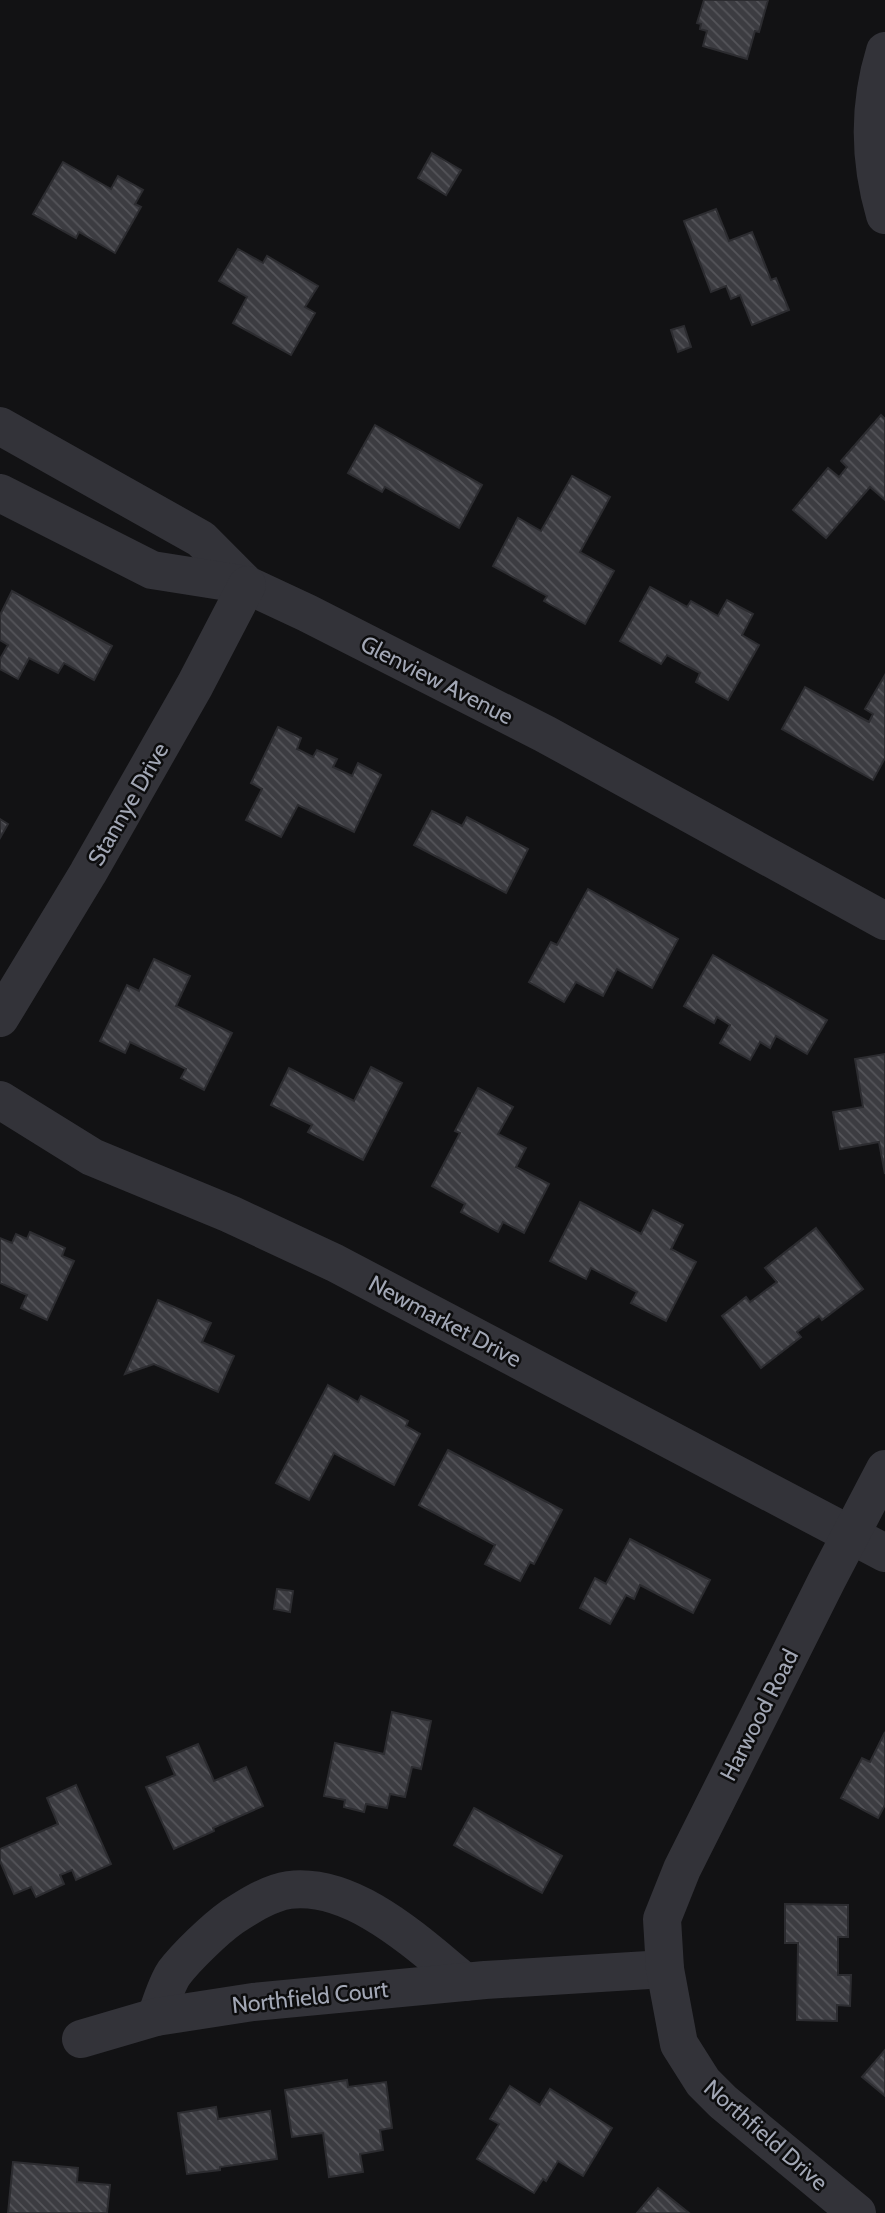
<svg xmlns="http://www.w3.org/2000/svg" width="885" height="2213" viewBox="0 0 885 2213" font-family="Cabin,sans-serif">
<defs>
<pattern id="building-back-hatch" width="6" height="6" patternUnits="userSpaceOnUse" patternTransform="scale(1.75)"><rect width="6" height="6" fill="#3c3c41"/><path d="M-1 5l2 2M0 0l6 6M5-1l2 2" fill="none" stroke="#55555a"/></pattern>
</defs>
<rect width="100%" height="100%" fill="#121214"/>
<g fill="url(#building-back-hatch)" stroke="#2c2c30" stroke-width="2">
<path d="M704,0H768L759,32L755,31L747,59L703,46L707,31L700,29L701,24L697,23Z"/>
<path d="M432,153L461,170L446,195L418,178Z"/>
<path d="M63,162L111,189L118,176L143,190L135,204L141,207L115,253L79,232L76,238L33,214Z"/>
<path d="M716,209L729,241L752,232L771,280L776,278L789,310L752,325L740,295L731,299L726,286L711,292L684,221Z"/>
<path d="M238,249L263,263L267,256L318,286L305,307L315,313L291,355L233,323L247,297L219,281Z"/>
<path d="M684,326L691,347L678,352L671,330Z"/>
<path d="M881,415L885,419V500L870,487L826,538L793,510L828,468L839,477L847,467L841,461Z"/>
<path d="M375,425L482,485L459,528L385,487L382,492L348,473Z"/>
<path d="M572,476L610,497L580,552L614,571L585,624L544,601L547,596L493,566L518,518L541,531Z"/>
<path d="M650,587L687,607L691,601L718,616L727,600L753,614L742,635L759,645L728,700L696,682L700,673L667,655L661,664L620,641Z"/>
<path d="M12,591L112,646L94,680L64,663L58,673L29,658L18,679L0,669V659L8,645L0,640V615Z"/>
<path d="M885,675V758L873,780L782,729L805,687L869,722L873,714L865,709Z"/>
<path d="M278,727L301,738L297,749L313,757L317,750L337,759L333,767L352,776L358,763L381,775L354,832L298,805L281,837L246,820L262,789L251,783Z"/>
<path d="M432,811L462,826L467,817L528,849L506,893L414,845Z"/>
<path d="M0,819L8,824L0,838Z"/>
<path d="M588,889L678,939L652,988L617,969L603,996L576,982L564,1002L529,982L551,942L557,945Z"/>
<path d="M713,955L827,1020L807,1054L776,1036L770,1048L760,1042L750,1060L720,1043L730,1025L717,1017L714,1023L684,1006Z"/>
<path d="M154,959L190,976L176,1006L232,1033L204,1090L181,1078L186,1069L130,1042L125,1053L100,1041L127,985L139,991Z"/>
<path d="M885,1054V1174L879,1142L840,1149L833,1112L863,1107L855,1059Z"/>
<path d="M371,1067L402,1083L363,1160L308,1132L312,1125L271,1105L289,1068L354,1101Z"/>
<path d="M478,1088L513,1107L498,1134L526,1148L516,1167L549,1184L524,1233L503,1222L498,1232L461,1212L465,1204L432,1186L460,1133L455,1131Z"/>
<path d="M580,1202L641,1234L653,1210L683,1225L671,1249L696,1262L666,1321L631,1303L637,1292L591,1268L586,1279L550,1261Z"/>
<path d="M816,1228L863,1289L822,1320L819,1316L797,1332L801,1337L761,1368L722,1316L746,1297L750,1302L777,1282L765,1268Z"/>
<path d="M30,1232L65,1248L62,1256L74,1261L47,1320L21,1308L27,1295L0,1283V1238L12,1243L16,1234L27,1239Z"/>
<path d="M158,1300L211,1323L202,1342L234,1356L218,1392L154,1364L125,1374Z"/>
<path d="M328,1385L358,1402L361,1396L408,1421L406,1426L420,1434L394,1485L334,1453L309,1500L276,1483Z"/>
<path d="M448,1450L562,1510L534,1564L530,1562L520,1581L485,1564L495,1545L419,1505Z"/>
<path d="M630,1539L710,1580L693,1613L640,1585L634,1599L626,1595L610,1624L580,1608L595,1578L606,1584Z"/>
<path d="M277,1589L293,1591L290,1612L274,1609Z"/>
<path d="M392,1712L431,1721L421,1769L412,1767L405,1797L390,1794L387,1808L366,1804L364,1812L344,1807L345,1800L324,1796L335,1743L384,1754Z"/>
<path d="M885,1732V1805L878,1818L841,1798L862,1758L870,1762Z"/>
<path d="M198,1744L214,1781L246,1767L263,1806L213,1828L214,1831L174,1849L146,1787L175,1775L167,1757Z"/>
<path d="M76,1785L111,1864L76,1880L72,1870L60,1875L64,1884L36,1897L31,1887L14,1894L0,1861V1849L58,1824L47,1798Z"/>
<path d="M474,1808L562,1856L542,1893L454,1845Z"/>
<path d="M785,1904L848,1905V1937H838V1975H851L850,2006L837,2005V2021L797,2020L798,1943H785Z"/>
<path d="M885,2050V2096L862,2077Z"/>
<path d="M347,2080L348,2087L386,2082L392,2128L380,2130L383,2150L360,2154L363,2172L329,2177L323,2133L292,2137L285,2090Z"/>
<path d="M510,2086L540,2105L550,2089L612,2128L583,2176L558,2161L546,2181L543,2179L534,2193L477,2159L499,2124L490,2119Z"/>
<path d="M216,2107L218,2119L270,2111L277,2159L220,2167V2170L187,2174L178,2113Z"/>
<path d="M13,2162L78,2168L77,2182L110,2185L107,2213H8Z"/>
<path d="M658,2188L689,2213H637Z"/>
</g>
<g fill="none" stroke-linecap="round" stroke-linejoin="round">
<g stroke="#333339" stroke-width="38">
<path d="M885,51C868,106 869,160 885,215"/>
<path d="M0,426L201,539L247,585L307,613L545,734L885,921"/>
<path d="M0,493L152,570L247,585"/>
<path d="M0,1018L88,873L195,685L247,585"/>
<path d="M0,1100L92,1157L230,1214L335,1263L885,1553"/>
<path d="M156,2017C161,2003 166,1985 174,1973C186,1957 215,1929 232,1917C249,1906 269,1893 289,1890C354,1882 418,1944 465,1982"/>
<path d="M81,2039L156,2017L253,2002L485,1980L665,1969"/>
<path d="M857,2213L723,2102L703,2082L679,2044L665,1969L662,1919L682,1869L827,1580L885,1469"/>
</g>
</g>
<g text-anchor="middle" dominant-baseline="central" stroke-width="5" stroke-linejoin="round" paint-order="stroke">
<g font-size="23" fill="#a2a7b5" stroke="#0d0d0e">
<text transform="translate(437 680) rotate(27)">Glenview Avenue</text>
<text transform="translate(128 804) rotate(-60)">Stannye Drive</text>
<text transform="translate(445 1321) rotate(28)">Newmarket Drive</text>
<text transform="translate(759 1715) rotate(-63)">Harwood Road</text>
<text transform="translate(310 1997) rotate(-6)">Northfield Court</text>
<text transform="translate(766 2135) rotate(41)">Northfield Drive</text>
</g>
</g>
</svg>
